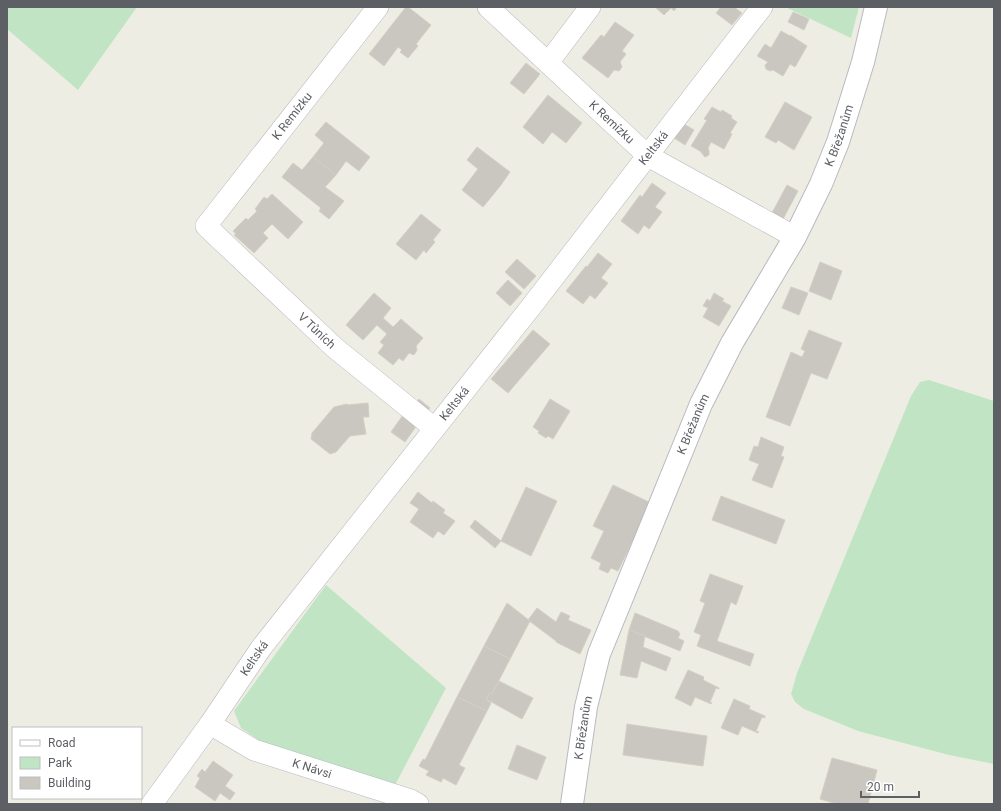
<svg xmlns="http://www.w3.org/2000/svg" width="1001" height="811" viewBox="0 0 1001 811" font-family="Roboto,sans-serif">
<rect width="100%" height="100%" fill="#eeede4"/>
<g fill="#c1e5c4">
<path d="M7,7H137L78,90L7,29Z"/>
<path d="M785,7H859L851,38Z"/>
<path d="M929,380L994,401V764L949,755L858,731L804,709L795,702L791,694L797,673L911,396L920,382Z"/>
<path d="M326,585L446,688L394,787L260,741L241,728L234,711Z"/>
</g>
<g fill="#cac7c1" stroke="#d3cfc3">
<path d="M406,7H408L431,25L416,44L418,46L408,58L400,52L402,50L398,47L384,66L369,54Z"/>
<path d="M655,7H677L674,11L671,8L664,15Z"/>
<path d="M721,7H734L742,13L732,25L716,13Z"/>
<path d="M793,12L809,19L804,30L788,22Z"/>
<path d="M615,22L634,35L622,51L626,54L620,62L622,67L619,71L614,70L608,78L582,58L601,35L604,37Z"/>
<path d="M781,31L790,36V35L807,46L795,67L790,64L783,76L773,70L770,71L766,69L765,65L768,62L757,56L765,44L771,48Z"/>
<path d="M526,63L540,74L524,94L510,83Z"/>
<path d="M548,95L582,123L566,143L552,132L543,144L523,127Z"/>
<path d="M785,102L812,117L794,150L778,140L776,143L765,137Z"/>
<path d="M712,107L721,112L722,110L732,116L731,118L737,122L730,133L732,134L724,149L711,142L708,148L709,151V155L705,157L700,151L691,146L707,120L704,119Z"/>
<path d="M326,122L370,157L359,171L346,161L336,175L313,157L324,143L315,135Z"/>
<path d="M684,124L694,130L685,145L674,138Z"/>
<path d="M477,147L510,172L501,185L483,207L462,190L478,169L467,160Z"/>
<path d="M313,157L336,175L325,187L344,201L329,219L319,211L321,208L282,177L293,163L302,170Z"/>
<path d="M652,183L666,193L655,207L662,212L649,229L644,225L638,234L621,221L640,195L642,197Z"/>
<path d="M787,185L798,191L783,219L772,213Z"/>
<path d="M272,194L303,222L288,239L272,224L263,233L268,238L254,253L234,235L236,234L233,231L246,218L248,220L257,211L255,209L264,197L267,199Z"/>
<path d="M421,214L441,230L433,240L435,242L426,253L424,250L416,260L396,244Z"/>
<path d="M598,253L612,264L601,278L608,283L595,299L590,295L583,304L566,291L586,266L587,267Z"/>
<path d="M517,259L536,276L524,289L505,272Z"/>
<path d="M820,262L842,271L831,300L809,291Z"/>
<path d="M508,280L522,293L510,306L496,293Z"/>
<path d="M791,287L808,293L799,315L782,308Z"/>
<path d="M374,293L391,308L383,318L393,327L401,319L423,338L416,346L417,350L414,355L409,353L403,361L399,358L393,365L378,353L384,345L380,342L387,334L377,325L363,340L346,325Z"/>
<path d="M714,293L724,299L722,301L731,306L719,326L703,317L708,308L703,306L707,299L710,301Z"/>
<path d="M533,330L550,344L508,393L491,379Z"/>
<path d="M809,330L842,343L827,379L811,373L790,426L766,417L791,352L802,357L805,351L801,349Z"/>
<path d="M419,399L430,408L425,414L414,405Z"/>
<path d="M550,399L570,411L553,439L548,436L546,438L538,433L539,431L533,427Z"/>
<path d="M368,403L369,417H363L366,434L350,436L336,452L330,454L311,439L312,433L334,407L347,404V405Z"/>
<path d="M403,415L417,425L405,442L391,432Z"/>
<path d="M761,437L784,447L781,456L784,457L772,488L752,480L759,464L749,460L754,446L758,447Z"/>
<path d="M613,485L651,503L618,571L611,568L608,573L599,569L601,563L591,558L604,531L593,526Z"/>
<path d="M526,487L557,501L531,556L501,541Z"/>
<path d="M418,492L432,503L433,501L445,510L443,513L455,521L444,535L438,531L433,538L410,522L419,509L410,503Z"/>
<path d="M721,496L785,520L776,544L712,520Z"/>
<path d="M475,520L501,541L495,548L470,527Z"/>
<path d="M710,574L743,586L736,605L731,602L717,641L754,654L750,666L697,646L701,635L694,632L705,603L700,601Z"/>
<path d="M507,603L530,621L510,659L484,646Z"/>
<path d="M537,608L556,622L561,612L570,616L568,620L591,630L580,654L556,642V641L528,620Z"/>
<path d="M635,613L678,631L680,634L678,638L684,641L680,651L629,630Z"/>
<path d="M629,630L645,636L643,647L671,658L666,671L641,661L637,678L620,675Z"/>
<path d="M484,646L510,659L492,694L490,693L486,699L491,703L487,711L457,697Z"/>
<path d="M688,670L704,677L703,680L719,688V689L716,688L710,702L712,703L711,704L695,697L691,706L675,698Z"/>
<path d="M499,681L533,698L522,719L486,699L490,693L492,694Z"/>
<path d="M457,697L487,711L459,765L465,768L456,785L443,778L441,782L426,775L429,771L419,766L423,759L425,760Z"/>
<path d="M734,699L750,706L749,709L765,716V718L762,717L756,731L759,732L758,733L742,726L738,735L721,728Z"/>
<path d="M627,724L707,736L703,766L623,755Z"/>
<path d="M517,745L546,757L537,780L508,769Z"/>
<path d="M832,758L877,770L868,804H837L820,799Z"/>
<path d="M213,761L233,775L225,786L235,793L230,800L220,793L215,801L195,787L200,778L197,776L202,769L205,772Z"/>
</g>
<g fill="none" stroke-linecap="round" stroke-linejoin="round">
<g stroke="#b7b9be" stroke-width="22">
<g id="street">
<path id="s1" d="M378,7L206,226L335,348L434,428"/>
<path id="s2" d="M488,7L648,156L795,237"/>
<path d="M548,63L590,7"/>
<path id="s3" d="M210,724L254,750L411,800L418,804"/>
<path id="s4" d="M152,804L210,724L261,648L534,303L762,7"/>
</g>
</g>
<g stroke="#b8bac0" stroke-width="24">
<g id="secondary">
<path id="s5" d="M572,804L586,707L599,654L701,404L732,343L795,237L821,184L838,142L863,62L876,7"/>
</g>
</g>
<use href="#street" stroke="#fff" stroke-width="21"/>
<use href="#secondary" stroke="#fff" stroke-width="22"/>
</g>
<g text-anchor="middle" dominant-baseline="central" stroke-width="4" stroke-linejoin="round" paint-order="stroke">
<g font-size="12" fill="#5c5f64" stroke="#fff">
<text transform="translate(292 116) rotate(-52)">K Remízku</text>
<text stroke="none"><textPath href="#s2" startOffset="169">K Remízku</textPath></text>
<text stroke="none"><textPath href="#s5" startOffset="725">K Břežanům</textPath></text>
<text stroke="none"><textPath href="#s4" startOffset="826">Keltská</textPath></text>
<text stroke="none"><textPath href="#s1" startOffset="431">V Tůních</textPath></text>
<text stroke="none"><textPath href="#s4" startOffset="502">Keltská</textPath></text>
<text stroke="none"><textPath href="#s5" startOffset="401">K Břežanům</textPath></text>
<text stroke="none"><textPath href="#s4" startOffset="178">Keltská</textPath></text>
<text stroke="none"><textPath href="#s5" startOffset="77">K Břežanům</textPath></text>
<text stroke="none"><textPath href="#s3" startOffset="112">K Návsi</textPath></text>
</g>
</g>
<rect width="1001" height="811" fill="none" stroke="#5c5f64" stroke-width="16"/>
<rect x="12" y="727" width="130" height="72" fill="#ffffff" stroke="#bebfc1"/>
<rect x="20" y="740" width="20" height="6" fill="#ffffff" stroke="#bebfc1"/>
<text x="48" y="747" font-size="12" fill="#5c5f64">Road</text>
<rect x="20" y="757" width="20" height="12" fill="#c1e5c4" stroke="#bebfc1"/>
<text x="48" y="767" font-size="12" fill="#5c5f64">Park</text>
<rect x="20" y="777" width="20" height="12" fill="#cac7c1" stroke="#bebfc1"/>
<text x="48" y="787" font-size="12" fill="#5c5f64">Building</text>
<path d="M861 791v6h58v-6" fill="none" stroke="#5c5f64" stroke-width="2"/>
<text x="867" y="791" font-size="12" fill="#5c5f64" stroke="#ffffff" stroke-width="3" paint-order="stroke">20 m</text>
</svg>
